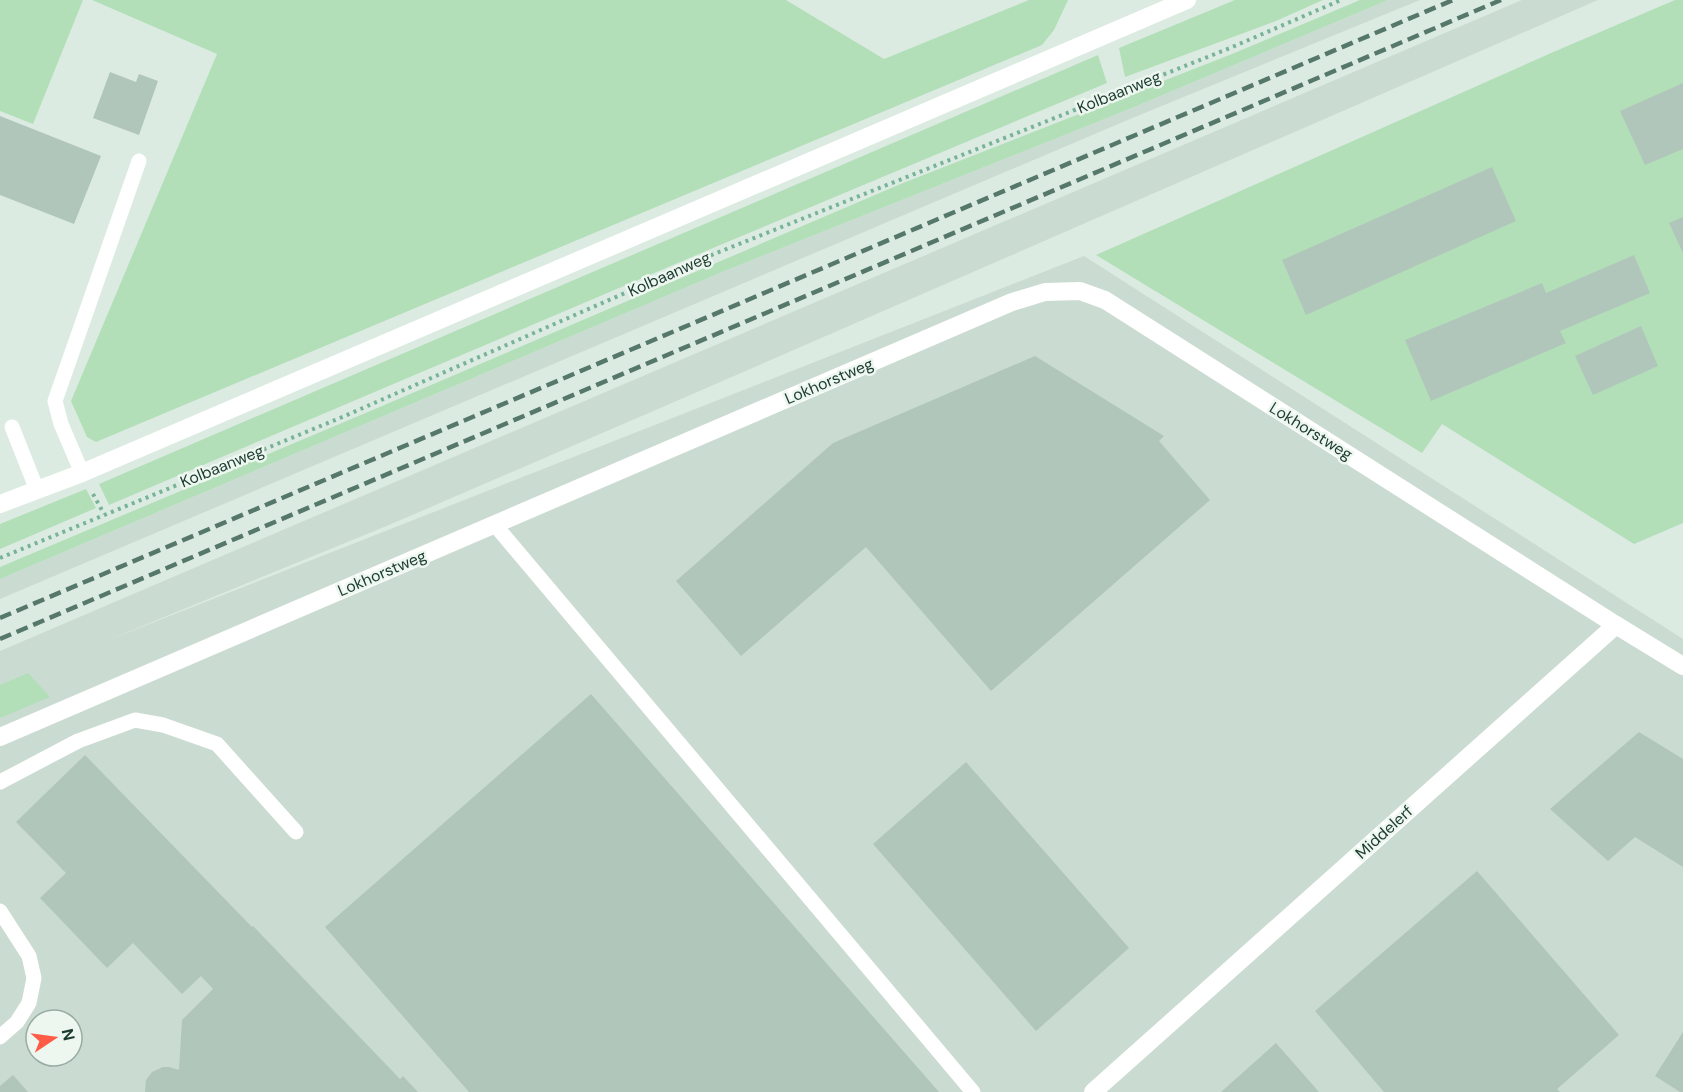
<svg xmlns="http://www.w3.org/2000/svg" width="1683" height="1092" viewBox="0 0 1683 1092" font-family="'DM Sans',sans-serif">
<rect width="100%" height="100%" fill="#dcebe2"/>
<g fill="#cadbd1" fill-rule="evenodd">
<path d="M1388,0H1420L1130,119L0,599V579L727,270L1127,110Z"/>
<path d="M1522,0H1598L688,396L389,525L101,643L1084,256L1683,639V1092H0V651ZM36,1020H72V1056H36Z"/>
</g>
<g fill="#b2dfb8">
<path d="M0,0H83L33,124L0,111Z"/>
<path d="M92,0H786L884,59L1029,0H1068L1054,30L1042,45L96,442L87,437L71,401L217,54Z"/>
<path d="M1235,0H1323L1276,21L1125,77L1119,48Z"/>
<path d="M1360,0H1388L1127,110L727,270L0,579V567L375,409L903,183L1232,54Z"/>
<path d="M1675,0H1683V523L1634,544L1442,424L1422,453L1096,255L1558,50Z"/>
<path d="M1098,55L1107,83L713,248L109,505L99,484Z"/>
<path d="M86,489L96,508L0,549V524Z"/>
<path d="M28,673L50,697L0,718V685Z"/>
</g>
<g fill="#b1c6bb">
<path d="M110,72L136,82L139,74L158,81L139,135L93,118Z"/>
<path d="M1683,83V149L1645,165L1620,111Z"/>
<path d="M0,116L101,156L74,224L0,195Z"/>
<path d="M1492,167L1516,221L1306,315L1282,260Z"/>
<path d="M1683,217V253L1669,223Z"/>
<path d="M1634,255L1650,293L1560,331L1566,343L1431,401L1405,340L1542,283L1546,293Z"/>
<path d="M1641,326L1658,366L1593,395L1575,356Z"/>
<path d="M1035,356L1164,436L1159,441L1210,500L991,691L866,547L741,656L676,581L833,443Z"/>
<path d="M591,694L939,1092H469L325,927Z"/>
<path d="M1639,732L1683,759V867L1635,837L1608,861L1550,809Z"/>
<path d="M85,755L252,927L253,926L400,1079L403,1076L418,1092H145L146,1080L152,1072L163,1067H169L179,1070L182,1020L213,989L201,976L182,994L133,943L107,968L40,898L66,873L16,822Z"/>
<path d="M966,762L1129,948L1036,1031L873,844Z"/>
<path d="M1477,871L1619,1035L1557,1089L1560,1092H1384L1315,1011Z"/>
<path d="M1683,1032V1092H1680L1655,1076Z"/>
<path d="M1276,1043L1319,1092H1221Z"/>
<path d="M13,1075L28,1092H0V1086Z"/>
</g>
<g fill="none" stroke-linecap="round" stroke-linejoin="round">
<g stroke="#78b299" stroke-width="4" stroke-dasharray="3 4.5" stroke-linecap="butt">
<path d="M93,494L104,514"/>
<path d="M0,558L340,418L714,254L1230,48L1341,0"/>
</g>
<g stroke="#fff" stroke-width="15">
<path d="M12,427L37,490"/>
<path d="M82,473L61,424L55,401L139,161"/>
<path d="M495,525L973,1092"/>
<path d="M0,782L78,741L135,720L163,725L217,744L296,832"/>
<path d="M0,911L29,956L34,978L29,1003L17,1022L0,1037"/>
</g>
<g stroke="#fff" stroke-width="18">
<path d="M0,737L1012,302L1045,292L1080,291L1105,300L1616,625"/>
<path d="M1093,1092L1616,625L1683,666"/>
</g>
<path stroke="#fff" stroke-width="18" d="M0,504L82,473L1187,0"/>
<g stroke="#56786a" stroke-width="4.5" stroke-dasharray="12 6" stroke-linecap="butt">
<path d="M0,618L1453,0"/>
<path d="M0,639L1501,0"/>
</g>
</g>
<g text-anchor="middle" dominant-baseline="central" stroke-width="5" stroke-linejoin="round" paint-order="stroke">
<g font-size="16" fill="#1c3b2f" stroke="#edf7f0">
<text transform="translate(1119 92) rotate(-22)">Kolbaanweg</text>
<text transform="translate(669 274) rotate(-24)">Kolbaanweg</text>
<text transform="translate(829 381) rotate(-23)">Lokhorstweg</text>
<text transform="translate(1311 431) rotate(32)">Lokhorstweg</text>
<text transform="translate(222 466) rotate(-22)">Kolbaanweg</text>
<text transform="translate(382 573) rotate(-23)">Lokhorstweg</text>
<text transform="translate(1384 832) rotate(-42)">Middelerf</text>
</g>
</g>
<g transform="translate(54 1038) rotate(77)"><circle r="28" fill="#edf7f0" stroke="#99aca3" stroke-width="1.5"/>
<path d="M0-4.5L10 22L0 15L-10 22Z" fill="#ff5b46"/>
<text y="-9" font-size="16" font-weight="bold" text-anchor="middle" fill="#1c3b2f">N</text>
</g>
</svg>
